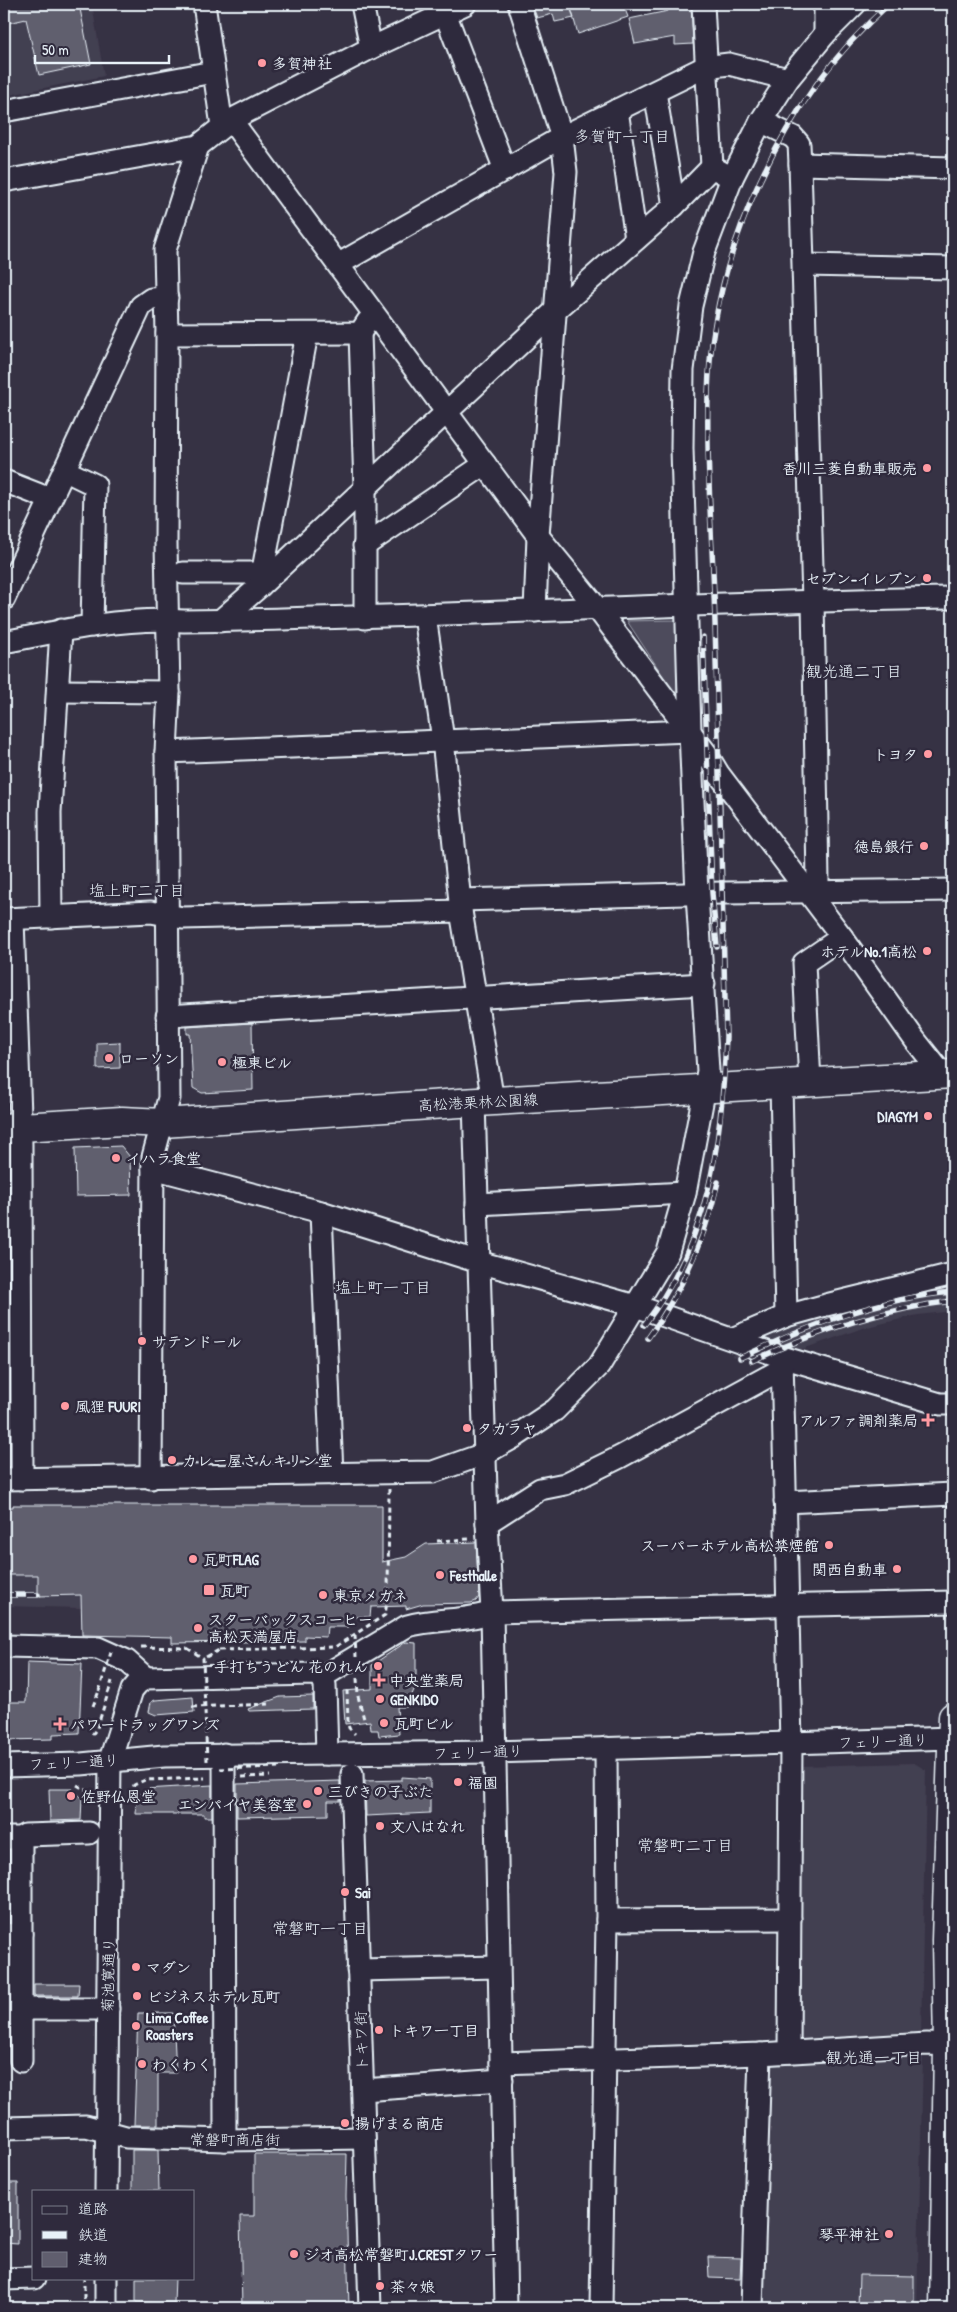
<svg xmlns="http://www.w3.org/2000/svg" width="957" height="2312" viewBox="0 0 957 2312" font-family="'Patrick Hand','Klee One',sans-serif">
<rect width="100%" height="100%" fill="#363244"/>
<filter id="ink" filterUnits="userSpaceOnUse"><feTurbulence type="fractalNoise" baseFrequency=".02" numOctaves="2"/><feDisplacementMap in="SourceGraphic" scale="10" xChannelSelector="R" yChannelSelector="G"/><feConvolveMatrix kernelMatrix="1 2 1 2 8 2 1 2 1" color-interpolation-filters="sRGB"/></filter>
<g filter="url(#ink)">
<g fill="#433f51">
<path d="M4,4H92L104,76L4,96Z"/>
<path d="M953,1283V1311L918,1315L863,1328L797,1351L767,1364L731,1356L788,1327L819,1315Z"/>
<path d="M4,1575H38V1596L81,1595V1608L4,1606Z"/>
<path d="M914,1763L926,1770L921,2035L799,2041L801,1766Z"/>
<path d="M923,2055L917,2308H760L766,2063Z"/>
</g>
<path fill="#4d4b5c" stroke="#9a9eaa" d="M678,620L677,697L627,621Z"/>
<g fill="#605e6e" stroke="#e8f1f8">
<path d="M4,4H79L91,64L39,75L26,19L4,24Z"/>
<path d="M532,4H573L574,7L583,4H623L628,17L578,34L571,9L574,18L555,22L553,14L537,18Z"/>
<path d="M668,4H691L693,44L675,45V37L635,44L629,19L668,11Z"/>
<path d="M252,1023L253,1090L202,1093L193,1088L190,1034H187V1027Z"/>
<path d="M120,1042V1068L97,1069V1043Z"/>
<path d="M121,1146L130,1157L131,1195L76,1196L75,1148Z"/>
<path d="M13,1505H382V1562L406,1557L426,1544L476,1542L479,1597L476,1601L471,1603L423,1604L406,1609V1606L371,1607L370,1617H348V1627H327L326,1637L305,1636V1641L172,1643V1637L82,1635L81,1595L38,1596V1575H4V1507H13Z"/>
<path d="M406,1642L416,1643V1685L407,1707H397L399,1734L379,1736L378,1730H371L370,1721L345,1724L343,1691L372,1689V1665Z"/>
<path d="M27,1662L82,1664L79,1733L53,1734V1739L4,1740V1702H26Z"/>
<path d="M313,1696V1709L249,1711L248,1709L280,1697Z"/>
<path d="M193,1697L194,1712L156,1715L149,1712L151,1702L155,1700Z"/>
<path d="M402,1777L430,1779V1813L366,1816L365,1781L402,1780Z"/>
<path d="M340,1781V1801H328V1815L237,1817V1784Z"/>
<path d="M212,1785V1817H204V1814H136L137,1797L146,1789Z"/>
<path d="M49,1789H72L82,1798L81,1820L50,1821Z"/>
<path d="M34,1984H79L78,1996H34Z"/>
<path d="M138,2013H173L176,2073H158V2125H134Z"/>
<path d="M132,2150H158L159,2191H132Z"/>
<path d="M254,2154H347L346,2196L349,2308H242L240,2216H254Z"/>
<path d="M4,2183H18V2244L4,2243Z"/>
<path d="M708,2257L741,2258L740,2279L709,2278Z"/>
<path d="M859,2275L914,2276V2308H858Z"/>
<path d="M136,2278H175L174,2303L136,2302Z"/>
</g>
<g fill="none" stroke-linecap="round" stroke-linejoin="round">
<g stroke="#e8f1f8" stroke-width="25">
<g id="minor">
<path d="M204,4L222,126"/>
<path d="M362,4L371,48"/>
<path d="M519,4L562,137L566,172L538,536L535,611"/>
<path d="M703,4L712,167"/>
<path d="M445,13L505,170"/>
<path d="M825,34V4"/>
<path d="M655,92L674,206"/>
<path d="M617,110L636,239"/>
<path d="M4,111L213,72"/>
<path d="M231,120L538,536L597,608L706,753L718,773L842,937L915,1040L942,1074"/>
<path d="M761,121L793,137L799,144L800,164L813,601L818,881L809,892"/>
<path d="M800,164L953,168"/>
<path d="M4,181L198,146L231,120L371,48L465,4"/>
<path d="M339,264L562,137L705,67L729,64L788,79"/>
<path d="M805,265L953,268"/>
<path d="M360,333L365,488V618"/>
<path d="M167,334L360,333L368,321"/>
<path d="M64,470L95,485L92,626"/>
<path d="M4,481L50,499"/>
<path d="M364,546L485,464"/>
<path d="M183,573H262"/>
<path d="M260,586L307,334"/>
<path d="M4,599L141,306L151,299L167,298"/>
<path d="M425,616L443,740L461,911L493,1101"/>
<path d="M220,621L260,586L555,311L674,206L712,167L732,178"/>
<path d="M4,642C63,630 124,617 184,621C441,617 697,602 953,598"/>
<path d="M58,691L169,692"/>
<path d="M166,752L690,731"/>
<path d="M460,900L722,893L953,890"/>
<path d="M51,917L50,812L61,630"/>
<path d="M4,919L151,912L183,918L461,911"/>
<path d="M13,919L21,1144L22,1479"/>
<path d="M167,1016L704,984"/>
<path d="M810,1083L804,963L842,937"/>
<path d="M781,1084L786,1316"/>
<path d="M474,1102L487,1523L492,1612L506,2308"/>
<path d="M153,1168L321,1212L479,1262L636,1306L782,1357L940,1404H953"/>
<path d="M477,1204L685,1193"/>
<path d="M321,1212L332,1474"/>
<path d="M732,1339L786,1316L826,1305L953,1274"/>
<path d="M782,1357L791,1744L789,2052"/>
<path d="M151,1478L153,1157L169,1098L166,752L169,692L166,544L167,334L165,250L198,146"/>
<path d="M4,1479L433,1472L484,1454L516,1436L555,1410L599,1366L668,1252L685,1193L708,1071L697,894L690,731L682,448L683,370L691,306L704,252L732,178L761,121L788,79L825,34L855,4"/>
<path d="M785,1502L953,1494"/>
<path d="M487,1523L540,1489L565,1484L620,1457L782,1369"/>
<path d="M4,1646L98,1648L127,1661L146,1678"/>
<path d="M322,1677L407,1626C436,1618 465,1622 492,1612L953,1602"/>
<path d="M224,1754L225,2140"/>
<path d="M4,1766L81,1764L164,1756L494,1752L953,1738"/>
<path d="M352,1774L370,2308"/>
<path d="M4,1838H21V2061"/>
<path d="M21,1838L25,1835L89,1833"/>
<path d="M607,1920L790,1919"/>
<path d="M4,1935L21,1934"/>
<path d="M358,1970L499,1967"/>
<path d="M4,2014H18L21,2009H108"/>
<path d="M501,2063L760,2054L927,2044L948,2045L953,2049"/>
<path d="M363,2090L502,2080"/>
<path d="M4,2128L86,2126L126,2137L225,2140L364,2138"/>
<path d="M106,2191L110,1760L132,1690L138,1683L146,1678L315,1674L322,1677L325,1685L327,1754"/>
<path d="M4,2279L34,2278"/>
<path d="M106,2308V2278"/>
<path d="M601,2308L607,1920L606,1748"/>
<path d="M752,2308L760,2054"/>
</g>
</g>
<g stroke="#e8f1f8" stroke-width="31">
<g id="major">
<path d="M4,1128L122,1121L163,1123L460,1103L953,1074"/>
<path d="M944,2308L948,2045L946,1941L953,1717"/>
</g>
</g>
<g stroke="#e8f1f8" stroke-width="3" stroke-dasharray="5 4" stroke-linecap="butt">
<path d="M437,1541L469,1539"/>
<path d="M141,1647L187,1648"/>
<path d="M206,1657L219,1650"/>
<path d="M357,1678L358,1696L364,1719"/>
<path d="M347,1690L348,1724L349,1728L355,1734"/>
<path d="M93,1706L99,1691"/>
<path d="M192,1707L270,1704"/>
<path d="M92,1735L97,1728L112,1681"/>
<path d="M242,1777L270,1776"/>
<path d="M77,1785L86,1790L89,1797"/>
<path d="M130,1795L134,1785L145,1780L205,1778"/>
<path d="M84,2308V2278"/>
</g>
<use href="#minor" stroke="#2f2a3d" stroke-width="21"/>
<use href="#major" stroke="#2f2a3d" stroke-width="28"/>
<g stroke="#e8f1f8" stroke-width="5.5">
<g id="rail">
<path d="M703,637L712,893L717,947"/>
<path d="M644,1325C710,1241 722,1140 726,1037C722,899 718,761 715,623C713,547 706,471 708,394C712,251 782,99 889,4"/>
<path d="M648,1338C682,1291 705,1239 718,1182"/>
<path d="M740,1358C807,1326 879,1298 953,1292"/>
<path d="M752,1361C816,1331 883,1309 953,1301"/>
<path d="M4,1595H38"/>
</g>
</g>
<use href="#rail" stroke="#2f2a3d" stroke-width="4" stroke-dasharray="11" stroke-linecap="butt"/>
<g stroke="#e8f1f8" stroke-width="3" stroke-dasharray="5 4" stroke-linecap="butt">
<path d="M355,1635L356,1657"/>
<path d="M187,1648L203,1658L207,1761"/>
<path d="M219,1650L335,1647L385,1615L388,1595L389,1489"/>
<path d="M99,1691L112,1649"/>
<path d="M220,1769L278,1767"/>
</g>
</g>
</g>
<g fill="#ff9aa2" stroke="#2f2a3d" stroke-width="2">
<circle cx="262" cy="63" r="5"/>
<circle cx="927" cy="468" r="5"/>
<circle cx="927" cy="578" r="5"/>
<circle cx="928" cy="754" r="5"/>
<circle cx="924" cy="846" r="5"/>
<circle cx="927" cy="951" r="5"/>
<circle cx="109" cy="1058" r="5"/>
<circle cx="222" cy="1062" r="5"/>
<circle cx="928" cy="1116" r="5"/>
<circle cx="116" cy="1158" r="5"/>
<circle cx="142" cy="1341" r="5"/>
<circle cx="65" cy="1406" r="5"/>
<path d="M925.5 1412.5h5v5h5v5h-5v5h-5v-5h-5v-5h5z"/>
<circle cx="467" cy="1428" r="5"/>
<circle cx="172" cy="1460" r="5"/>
<circle cx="829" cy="1545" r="5"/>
<circle cx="193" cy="1559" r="5"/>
<circle cx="897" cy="1569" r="5"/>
<circle cx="440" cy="1575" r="5"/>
<rect x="203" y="1584" width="12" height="12" rx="2.5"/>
<circle cx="323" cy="1595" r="5"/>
<circle cx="198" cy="1628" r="5"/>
<circle cx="378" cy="1666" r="5"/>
<path d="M376.5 1672.5h5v5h5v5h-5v5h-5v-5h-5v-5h5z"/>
<circle cx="380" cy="1699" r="5"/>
<circle cx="384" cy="1723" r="5"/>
<path d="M57.5 1716.5h5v5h5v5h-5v5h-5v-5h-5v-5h5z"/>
<circle cx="458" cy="1782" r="5"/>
<circle cx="318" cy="1791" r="5"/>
<circle cx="71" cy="1796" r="5"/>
<circle cx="307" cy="1804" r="5"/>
<circle cx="380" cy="1826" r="5"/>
<circle cx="345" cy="1892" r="5"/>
<circle cx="136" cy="1967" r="5"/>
<circle cx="137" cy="1996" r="5"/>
<circle cx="136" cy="2026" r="5"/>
<circle cx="379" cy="2030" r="5"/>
<circle cx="142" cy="2064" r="5"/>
<circle cx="345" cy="2123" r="5"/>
<circle cx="889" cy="2234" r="5"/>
<circle cx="294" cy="2254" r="5"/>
<circle cx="380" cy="2286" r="5"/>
</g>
<g text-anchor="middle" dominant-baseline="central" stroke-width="5" stroke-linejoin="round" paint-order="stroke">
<g font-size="15" font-weight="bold" fill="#e8f1f8" stroke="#2f2a3d" text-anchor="start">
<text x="272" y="63">多賀神社</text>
<text x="917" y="468" text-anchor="end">香川三菱自動車販売</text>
<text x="917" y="578" text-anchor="end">セブン-イレブン</text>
<text x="918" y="754" text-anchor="end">トヨタ</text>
<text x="914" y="846" text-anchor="end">徳島銀行</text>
<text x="917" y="951" text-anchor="end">ホテルNo.1高松</text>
<text x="119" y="1058">ローソン</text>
<text x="232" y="1062">極東ビル</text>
<text x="918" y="1116" text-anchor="end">DIAGYM</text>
<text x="126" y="1158">イハラ食堂</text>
<text x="152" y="1341">サテンドール</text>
<text x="75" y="1406">風狸 FUURI</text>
<text x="918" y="1420" text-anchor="end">アルファ調剤薬局</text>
<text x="477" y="1428">タカラヤ</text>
<text x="182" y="1460">カレー屋さんキリン堂</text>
<text x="819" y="1545" text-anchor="end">スーパーホテル高松禁煙館</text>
<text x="203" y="1559">瓦町FLAG</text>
<text x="887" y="1569" text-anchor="end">関西自動車</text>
<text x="450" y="1575">Festhalle</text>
<text x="220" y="1590">瓦町</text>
<text x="333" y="1595">東京メガネ</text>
<text x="208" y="1619">スターバックスコーヒー<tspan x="208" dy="17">高松天満屋店</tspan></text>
<text x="368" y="1666" text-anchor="end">手打ちうどん 花のれん</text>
<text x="389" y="1680">中央堂薬局</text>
<text x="390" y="1699">GENKIDO</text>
<text x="394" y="1723">瓦町ビル</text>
<text x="70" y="1724">パワードラッグワンズ</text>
<text x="468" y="1782">福園</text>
<text x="328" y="1791">三びきの子ぶた</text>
<text x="81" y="1796">佐野仏恩堂</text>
<text x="297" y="1804" text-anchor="end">エンパイヤ美容室</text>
<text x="390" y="1826">文八はなれ</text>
<text x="355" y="1892">Sai</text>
<text x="146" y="1967">マダン</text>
<text x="147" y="1996">ビジネスホテル瓦町</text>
<text x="146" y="2017">Lima Coffee<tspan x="146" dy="17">Roasters</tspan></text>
<text x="389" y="2030">トキワ一丁目</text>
<text x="152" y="2064">わくわく</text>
<text x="355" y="2123">揚げまる商店</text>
<text x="879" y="2234" text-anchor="end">琴平神社</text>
<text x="304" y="2254">ジオ高松常磐町J.CRESTタワー</text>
<text x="390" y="2286">茶々娘</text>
</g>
<g font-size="15" fill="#e8f1f8" stroke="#2f2a3d">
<text transform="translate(478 1102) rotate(-3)">高松港栗林公園線</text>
<text transform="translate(883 1741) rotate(-2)">フェリー通り</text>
<text transform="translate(478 1752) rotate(-2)">フェリー通り</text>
<text transform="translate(74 1762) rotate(-3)">フェリー通り</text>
<text transform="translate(108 1975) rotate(-89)">菊池寛通り</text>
<text transform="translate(361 2041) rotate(-92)">トキワ街</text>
<text x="235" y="2139">常磐町商店街</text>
</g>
<g font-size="16" fill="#e8f1f8" stroke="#2f2a3d">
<text x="622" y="136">多賀町一丁目</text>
<text x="854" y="671">観光通二丁目</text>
<text x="137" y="890">塩上町二丁目</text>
<text x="383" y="1287">塩上町一丁目</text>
<text x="685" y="1845">常磐町二丁目</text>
<text x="320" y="1928">常磐町一丁目</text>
<text x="874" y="2057">観光通一丁目</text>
</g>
</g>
<rect width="957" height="2312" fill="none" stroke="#2f2a3d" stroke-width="20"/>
<rect x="10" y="10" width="937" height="2292" fill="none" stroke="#e8f1f8" stroke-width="2" filter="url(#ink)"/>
<rect x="32" y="2190" width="162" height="90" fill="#2f2a3d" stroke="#797a88"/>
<rect x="42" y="2206" width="25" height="8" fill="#2f2a3d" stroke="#797a88"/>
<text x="78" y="2214" font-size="15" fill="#e8f1f8">道路</text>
<rect x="42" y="2231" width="25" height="8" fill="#e8f1f8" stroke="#797a88"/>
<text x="78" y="2240" font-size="15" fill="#e8f1f8">鉄道</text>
<rect x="42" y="2252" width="25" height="15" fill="#605e6e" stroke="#797a88"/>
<text x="78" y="2264" font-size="15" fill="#e8f1f8">建物</text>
<path d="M35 55v8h134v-8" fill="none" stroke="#e8f1f8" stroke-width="2.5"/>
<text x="42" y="55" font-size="15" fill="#e8f1f8" stroke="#2f2a3d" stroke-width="4" paint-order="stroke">50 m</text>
</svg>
